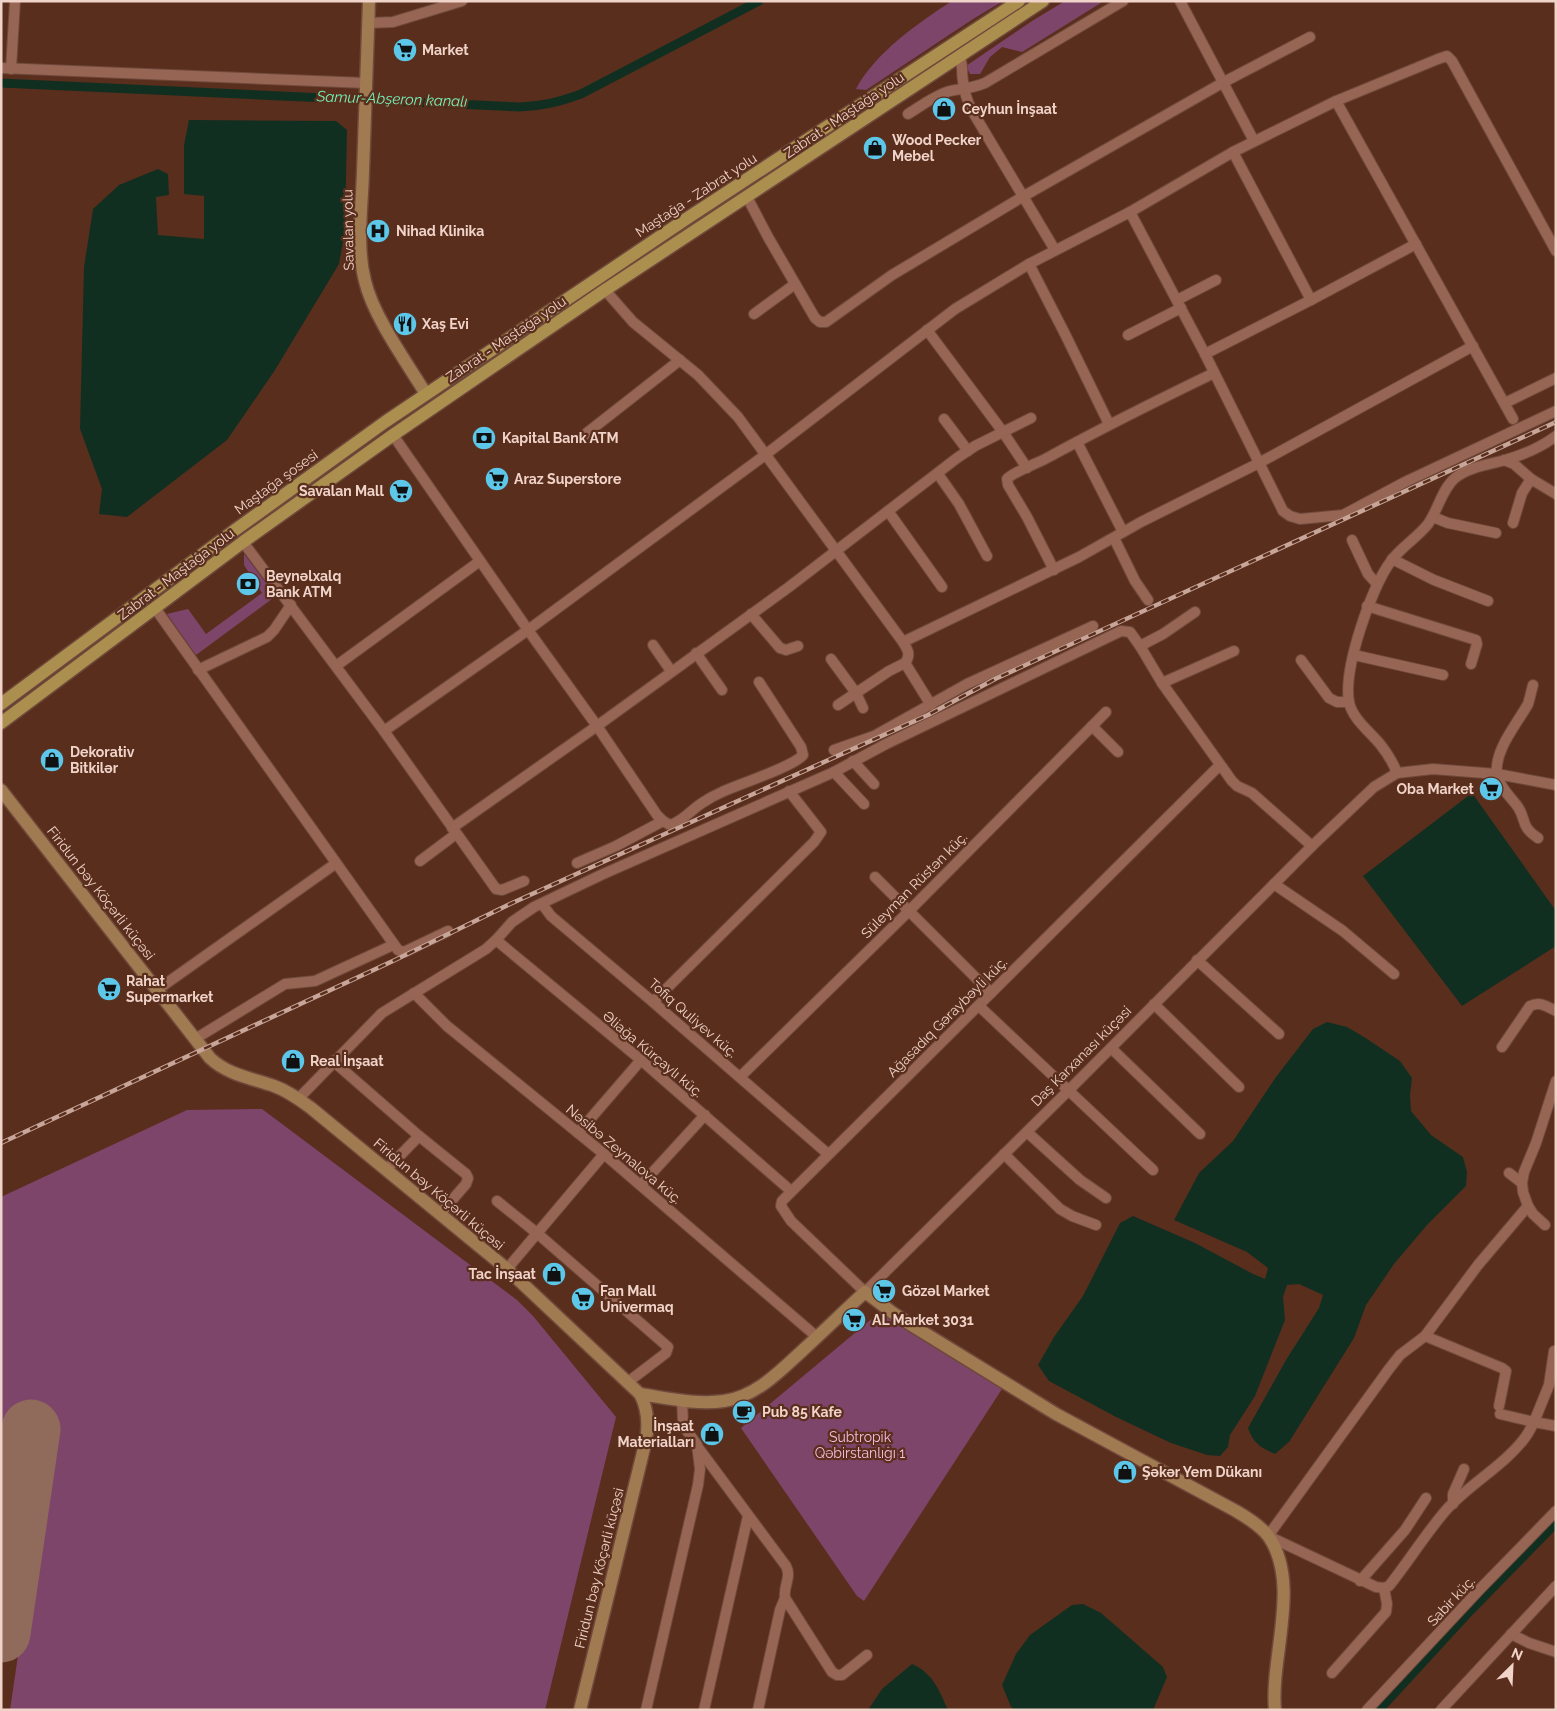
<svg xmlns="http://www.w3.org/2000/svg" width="1557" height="1711" viewBox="0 0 1557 1711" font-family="Raleway,sans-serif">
<rect width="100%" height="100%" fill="#5a2e1d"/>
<g fill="#7e456b">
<path d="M952,1H1003L973,19L866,90L856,89C875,53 918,23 952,1Z"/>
<path d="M1065,1H1104L1022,52L1002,47L990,57L980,74H970L966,66L1032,21Z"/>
<path d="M244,554L276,596L196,655L167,614L188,609L206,634L262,593L244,565Z"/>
<path d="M262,1109L517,1300L533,1316L616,1417L545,1710H10L51,1430L11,1425L1,1498V1197L187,1110Z"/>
<path d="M880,1312L1002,1389L864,1601L857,1596L741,1428Z"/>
</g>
<g fill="#112f21">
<path d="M189,120L336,121L347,130L345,231L339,264L275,370L227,440L127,517L99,514L102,489L80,429L84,267L93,209L119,185L158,169L168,174L169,195L156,197L158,235L204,239V196L184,194V145Z"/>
<path d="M1472,793L1556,911V946L1462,1006L1363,876Z"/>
<path d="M1327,1022L1347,1027L1364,1037L1400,1061L1412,1078L1410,1095L1411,1111L1431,1135L1463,1157L1467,1172L1466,1186L1427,1225L1394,1264L1366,1305L1354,1338L1289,1442L1275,1454C1261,1448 1253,1443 1248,1428L1286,1360L1319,1308L1323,1295L1299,1284L1287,1285L1283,1297L1285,1320L1255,1396L1230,1435L1228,1447L1220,1456L1207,1455L1171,1443L1116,1417L1049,1381L1038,1365L1054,1337L1083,1296L1120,1223L1133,1216L1195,1243L1253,1274L1265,1279L1268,1268L1247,1252L1174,1220L1199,1173L1233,1141L1276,1077L1313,1029Z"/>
<path d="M1083,1604L1101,1613L1163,1667L1167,1677L1153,1710H1015L1011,1707L1002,1685L1016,1654L1030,1635L1072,1605Z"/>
<path d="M912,1664C933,1673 939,1690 948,1710H868L882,1689Z"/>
</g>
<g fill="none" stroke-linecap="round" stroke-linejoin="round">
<g stroke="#112f21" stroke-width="9">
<path d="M1,83L520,107C543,106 559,102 581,94L759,1"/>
<path d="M1379,1710L1470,1611L1556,1523"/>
</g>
<path stroke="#906a5b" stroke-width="24" d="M1,1526L9,1546V1577"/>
<path stroke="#906a5b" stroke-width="59" d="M1,1633L31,1429"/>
<g stroke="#6f493b" stroke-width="12">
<g id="street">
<path d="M1180,1L1254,141"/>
<path d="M368,23L393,22L462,1"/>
<path d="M959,56C964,65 961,72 963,81C964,91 967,100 971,109L1055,250"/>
<path d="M1,68L366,83"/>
<path d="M11,69L15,1"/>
<path d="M1336,101L1513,419"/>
<path d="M908,114C921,106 935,95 950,91C964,88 970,89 985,83L1123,1"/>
<path d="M1233,152L1311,300"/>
<path d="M747,197L768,237L815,318L820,322H826L892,275L1024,196L1224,82L1310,37"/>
<path d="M1130,212L1205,354L1283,511L1290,516L1300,519L1343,515L1405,482L1556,411"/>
<path d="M1029,264L1065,334L1109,424"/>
<path d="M605,290L633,322L698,375L738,417L903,642C908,650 911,655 905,663L931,705"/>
<path d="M1177,300L1216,280"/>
<path d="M754,314L795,284"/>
<path d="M927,330L1003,432L1027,468"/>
<path d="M1128,335L1181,308"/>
<path d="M1205,354L1311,300L1416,244"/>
<path d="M1505,403L1556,378"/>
<path d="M944,419L968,451"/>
<path d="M393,435L528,630L597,726L657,815L663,821L670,825C682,822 691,810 702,803C708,799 715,795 722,792C739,784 793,767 803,755L801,747L759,682"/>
<path d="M583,436L680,360"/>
<path d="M1077,442L1123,532"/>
<path d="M1504,460L1514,464L1531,479L1556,494"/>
<path d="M938,474L959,504L987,556"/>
<path d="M888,511L942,587"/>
<path d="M1433,517L1448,523L1496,533"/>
<path d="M1513,523L1522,493L1531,479"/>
<path d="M1114,538L1135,581L1148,600"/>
<path d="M1352,540L1368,574L1377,584"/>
<path d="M243,542L384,731L496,889L502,890L524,881"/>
<path d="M1392,559L1434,580L1488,601"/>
<path d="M1054,570L1027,517L1008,485L1007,479C1013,472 1038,463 1047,458C1102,428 1158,400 1214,373"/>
<path d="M1367,606L1476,640L1477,644L1471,664"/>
<path d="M155,608L398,950L404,952L448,931"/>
<path d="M751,614L780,648L786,650L798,646"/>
<path d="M903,642L1079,557L1141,522L1259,463L1473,346"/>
<path d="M653,645L671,671"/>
<path d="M1140,646L1162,683L1232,781L1237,786L1252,793L1312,846"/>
<path d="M696,653L722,690"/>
<path d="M1354,655L1443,675"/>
<path d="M831,659L856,693L863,708"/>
<path d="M1301,660L1329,698L1337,702H1349"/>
<path d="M336,666L480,561"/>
<path d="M198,670L267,637L274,630L291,605"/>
<path d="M1162,683L1234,651"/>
<path d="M1533,685C1531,692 1530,698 1528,704C1517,724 1494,750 1497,774C1498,786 1511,797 1518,807C1527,821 1520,826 1538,838"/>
<path d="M838,705L889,671L905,663"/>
<path d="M1092,726L1118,752"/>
<path d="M384,731L528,630L765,455L955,309L1029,264L1130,212L1233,152L1336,101L1438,59L1447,56L1452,61L1556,251"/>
<path d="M834,750L874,736L967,684L1093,626"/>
<path d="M853,761L874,784"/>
<path d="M1220,765L782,1201L781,1206L791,1221L865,1292L1069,1090L1312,846L1374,787L1397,773L1433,769L1497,774L1556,785"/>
<path d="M834,772L864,804"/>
<path d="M1397,773C1393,762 1387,753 1380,744C1369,731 1352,718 1349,702C1343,669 1371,588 1391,561C1401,547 1417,538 1428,524C1438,510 1442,489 1455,478C1469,467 1488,465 1505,460C1523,455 1541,447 1556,436"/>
<path d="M452,828L597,726L789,587L957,458L975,446L1031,418"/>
<path d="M420,861L456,834"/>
<path d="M577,863L616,846L663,821"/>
<path d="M875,877L991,993"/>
<path d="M1274,884L1343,931L1394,974"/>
<path d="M542,904L551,916L653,1002L828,1154"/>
<path d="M496,940L641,1060L791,1191"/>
<path d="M1197,960L1279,1034"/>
<path d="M157,990L335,864"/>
<path d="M414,993L447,1026L604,1154L817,1337"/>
<path d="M653,1002L814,842L821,832L789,791"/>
<path d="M1154,1004L1239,1087"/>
<path d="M979,1006L1153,1170"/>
<path d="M195,1039L285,984L315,981L393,945"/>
<path d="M1502,1047L1530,1006C1540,1001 1546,1006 1556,1011"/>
<path d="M1111,1048L1200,1134"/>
<path d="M333,1061L419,1136L466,1174L468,1178L466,1184L440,1214"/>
<path d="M740,1077L909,911L1106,712"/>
<path d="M1556,1081L1536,1143L1524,1172L1522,1183L1523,1192L1528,1206L1478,1265L1425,1336L1400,1355L1389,1369L1268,1536L1376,1587L1384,1588L1389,1586C1409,1561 1426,1533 1447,1509C1470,1484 1504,1465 1524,1439C1528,1434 1531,1428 1534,1422L1556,1426"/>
<path d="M298,1099L382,1013L486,949L496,940L512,922L534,907L601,875L834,772L886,744L1121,631L1130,632L1140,646L1163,634L1195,612"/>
<path d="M1027,1132L1080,1180L1106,1198"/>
<path d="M578,1133L641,1060"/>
<path d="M1004,1154L1060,1209L1072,1216L1096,1225"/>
<path d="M386,1170L419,1136"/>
<path d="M1509,1173L1522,1183"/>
<path d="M641,1185L705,1115"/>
<path d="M497,1201L538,1234L668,1347L666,1353L628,1382"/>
<path d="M1528,1206L1533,1214L1545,1225"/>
<path d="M507,1269L604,1154"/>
<path d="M1425,1336L1502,1368L1506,1371L1499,1406"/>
<path d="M1500,1414L1534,1422L1549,1385L1554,1351"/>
<path d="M697,1446L786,1566C792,1577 783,1586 785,1598L832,1672L837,1675H842L867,1655"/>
<path d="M1453,1504V1494L1464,1469"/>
<path d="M1360,1581L1405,1530L1426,1498"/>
<path d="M1511,1634L1529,1643L1556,1652"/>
<path d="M1332,1673L1386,1612L1387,1604L1384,1588"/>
<path d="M646,1710L698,1485L700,1469L697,1445L685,1428L683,1422L682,1400"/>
<path d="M704,1710L748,1516"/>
<path d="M758,1710L780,1610L785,1598"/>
<path d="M1367,1710L1480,1589L1556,1511"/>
<path d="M1441,1710L1556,1586"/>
</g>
</g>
<g stroke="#6f493b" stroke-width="15">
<g id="secondary">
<path d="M369,1C367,58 365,115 363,172C362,207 356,246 365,281C373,316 407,363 426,394"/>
<path d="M1,790L210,1058C228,1075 251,1078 274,1086C288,1091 299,1099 311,1108L507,1269L640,1394C648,1409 649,1423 646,1440L580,1710"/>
<path d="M640,1394C667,1398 696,1405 724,1401C757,1396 780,1371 803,1350C824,1331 844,1311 865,1292L893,1313L913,1326L1056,1414L1236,1511C1248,1518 1261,1526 1269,1537C1301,1585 1270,1657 1275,1710"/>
</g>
</g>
<g stroke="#6f493b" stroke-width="15">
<g id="primary">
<path d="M1,704L235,530L385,422L686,219L1019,1"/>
<path d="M1,723L243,542L393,435L605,290L1043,1"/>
</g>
</g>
<use href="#street" stroke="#966553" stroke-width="10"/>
<use href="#secondary" stroke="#a07a51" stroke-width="12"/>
<use href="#primary" stroke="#ab8f4f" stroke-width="12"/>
<g stroke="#c7a599" stroke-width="4.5">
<path id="rail" d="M1,1143L395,960L510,904L928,715L995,679L1556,422"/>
</g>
<use href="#rail" stroke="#5a2e1d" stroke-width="2.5" stroke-dasharray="8" stroke-linecap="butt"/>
</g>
<defs>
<g id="supermarket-disc" transform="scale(1.25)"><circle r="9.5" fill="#5cc7e8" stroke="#5a2e1d"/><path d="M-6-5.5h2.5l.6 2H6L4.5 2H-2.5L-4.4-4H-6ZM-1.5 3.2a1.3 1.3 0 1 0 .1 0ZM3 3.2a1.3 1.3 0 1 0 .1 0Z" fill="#111"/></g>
<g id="shop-disc" transform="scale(1.25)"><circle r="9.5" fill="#5cc7e8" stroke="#5a2e1d"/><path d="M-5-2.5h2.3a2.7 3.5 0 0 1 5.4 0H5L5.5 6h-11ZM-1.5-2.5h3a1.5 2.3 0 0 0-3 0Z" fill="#111"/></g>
<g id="hospital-disc" transform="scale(1.25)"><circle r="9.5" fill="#5cc7e8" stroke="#5a2e1d"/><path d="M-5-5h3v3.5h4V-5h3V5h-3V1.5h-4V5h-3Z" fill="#111"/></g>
<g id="restaurant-disc" transform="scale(1.25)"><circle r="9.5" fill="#5cc7e8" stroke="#5a2e1d"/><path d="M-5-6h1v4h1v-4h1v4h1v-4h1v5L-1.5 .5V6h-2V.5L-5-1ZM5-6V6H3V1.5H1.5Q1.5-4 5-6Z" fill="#111"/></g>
<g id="bank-disc" transform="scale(1.25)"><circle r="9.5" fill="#5cc7e8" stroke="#5a2e1d"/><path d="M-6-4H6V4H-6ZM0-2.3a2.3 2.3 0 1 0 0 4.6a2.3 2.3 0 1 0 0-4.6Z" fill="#111"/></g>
<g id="cafe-disc" transform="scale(1.25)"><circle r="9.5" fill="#5cc7e8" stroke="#5a2e1d"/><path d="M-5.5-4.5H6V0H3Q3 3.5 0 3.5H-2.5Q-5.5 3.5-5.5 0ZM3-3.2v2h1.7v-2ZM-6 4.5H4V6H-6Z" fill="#111"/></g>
</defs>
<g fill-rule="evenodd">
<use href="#supermarket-disc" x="405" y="50"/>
<use href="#shop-disc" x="944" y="109"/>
<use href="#shop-disc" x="875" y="148"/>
<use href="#hospital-disc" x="378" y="231"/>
<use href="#restaurant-disc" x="405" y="324"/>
<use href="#bank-disc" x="484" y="438"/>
<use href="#supermarket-disc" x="497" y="479"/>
<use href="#supermarket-disc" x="401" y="491"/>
<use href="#bank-disc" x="248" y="584"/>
<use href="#shop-disc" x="52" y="760"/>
<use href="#supermarket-disc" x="1491" y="789"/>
<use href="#supermarket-disc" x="109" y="989"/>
<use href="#shop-disc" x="293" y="1061"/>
<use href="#shop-disc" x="554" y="1274"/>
<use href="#supermarket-disc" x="884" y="1291"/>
<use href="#supermarket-disc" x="583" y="1299"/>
<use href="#supermarket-disc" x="854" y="1320"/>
<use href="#cafe-disc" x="744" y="1412"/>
<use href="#shop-disc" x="712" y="1434"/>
<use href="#shop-disc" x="1125" y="1472"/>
</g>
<g text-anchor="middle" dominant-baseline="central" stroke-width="4.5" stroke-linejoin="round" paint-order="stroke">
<g font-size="14" font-weight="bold" fill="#f0d3c9" stroke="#5a2e1d" text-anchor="start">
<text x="422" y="50">Market</text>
<text x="962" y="109">Ceyhun İnşaat</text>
<text x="892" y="140">Wood Pecker<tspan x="892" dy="16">Mebel</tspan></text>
<text x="396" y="231">Nihad Klinika</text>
<text x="422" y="324">Xaş Evi</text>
<text x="502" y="438">Kapital Bank ATM</text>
<text x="514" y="479">Araz Superstore</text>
<text x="384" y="491" text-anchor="end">Savalan Mall</text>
<text x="266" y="576">Beynəlxalq<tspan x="266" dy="16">Bank ATM</tspan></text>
<text x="70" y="752">Dekorativ<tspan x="70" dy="16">Bitkilər</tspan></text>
<text x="1474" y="789" text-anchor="end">Oba Market</text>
<text x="126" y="981">Rahat<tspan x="126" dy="16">Supermarket</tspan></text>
<text x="310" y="1061">Real İnşaat</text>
<text x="536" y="1274" text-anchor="end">Tac İnşaat</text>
<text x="600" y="1291">Fan Mall<tspan x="600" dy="16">Univermaq</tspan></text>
<text x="902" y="1291">Gözəl Market</text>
<text x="872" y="1320">AL Market 3031</text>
<text x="762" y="1412">Pub 85 Kafe</text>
<text x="694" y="1426" text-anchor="end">İnşaat<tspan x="694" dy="16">Materialları</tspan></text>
<text x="1142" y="1472">Şəkər Yem Dükanı</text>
</g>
<g font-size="14" fill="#f0d3c9" stroke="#5a2e1d">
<text transform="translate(844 115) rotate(-34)">Zabrat - Maştağa yolu</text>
<text transform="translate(696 195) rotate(-33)">Maştağa - Zabrat yolu</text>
<text transform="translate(348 230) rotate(-91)">Savalan yolu</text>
<text transform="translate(506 339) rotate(-34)">Zabrat - Maştağa yolu</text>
<text transform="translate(276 482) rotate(-36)">Maştağa şosesi</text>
<text transform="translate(176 574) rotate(-37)">Zabrat - Maştağa yolu</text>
<text transform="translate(914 885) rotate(-45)">Süleyman Rüstən küç.</text>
<text transform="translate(101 893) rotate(52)">Firidun bəy Köçərli küçəsi</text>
<text transform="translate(947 1017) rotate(-45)">Ağasadıq Gəraybəyli küç.</text>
<text transform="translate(693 1018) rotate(41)">Tofiq Quliyev küç.</text>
<text transform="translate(653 1054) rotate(40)">Əliağa Kürçaylı küç.</text>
<text transform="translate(1081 1056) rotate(-45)">Daş Karxanası küçəsi</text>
<text transform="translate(624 1154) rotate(40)">Nəsibə Zeynalova küç.</text>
<text transform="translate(439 1194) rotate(40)">Firidun bəy Köçərli küçəsi</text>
<text transform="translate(599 1568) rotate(-76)">Firidun bəy Köçərli küçəsi</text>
<text transform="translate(1451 1601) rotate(-47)">Sabir küç.</text>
</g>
<g font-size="14" fill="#f9bce2" stroke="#5a2e1d">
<text x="860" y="1437">Subtropik<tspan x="860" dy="16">Qəbirstanlığı 1</tspan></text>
</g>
<g font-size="15" font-style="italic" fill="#74f1b6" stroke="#5a2e1d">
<text transform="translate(392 99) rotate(2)">Samur-Abşeron kanalı</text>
</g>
</g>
<rect width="1557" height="1711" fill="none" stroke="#f0d3c9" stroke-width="5"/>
<g transform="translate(1512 1666) rotate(24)" stroke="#5a2e1d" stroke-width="4" paint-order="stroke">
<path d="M0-4L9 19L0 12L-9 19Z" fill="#f0d3c9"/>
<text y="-8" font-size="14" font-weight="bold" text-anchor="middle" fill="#f0d3c9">N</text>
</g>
</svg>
